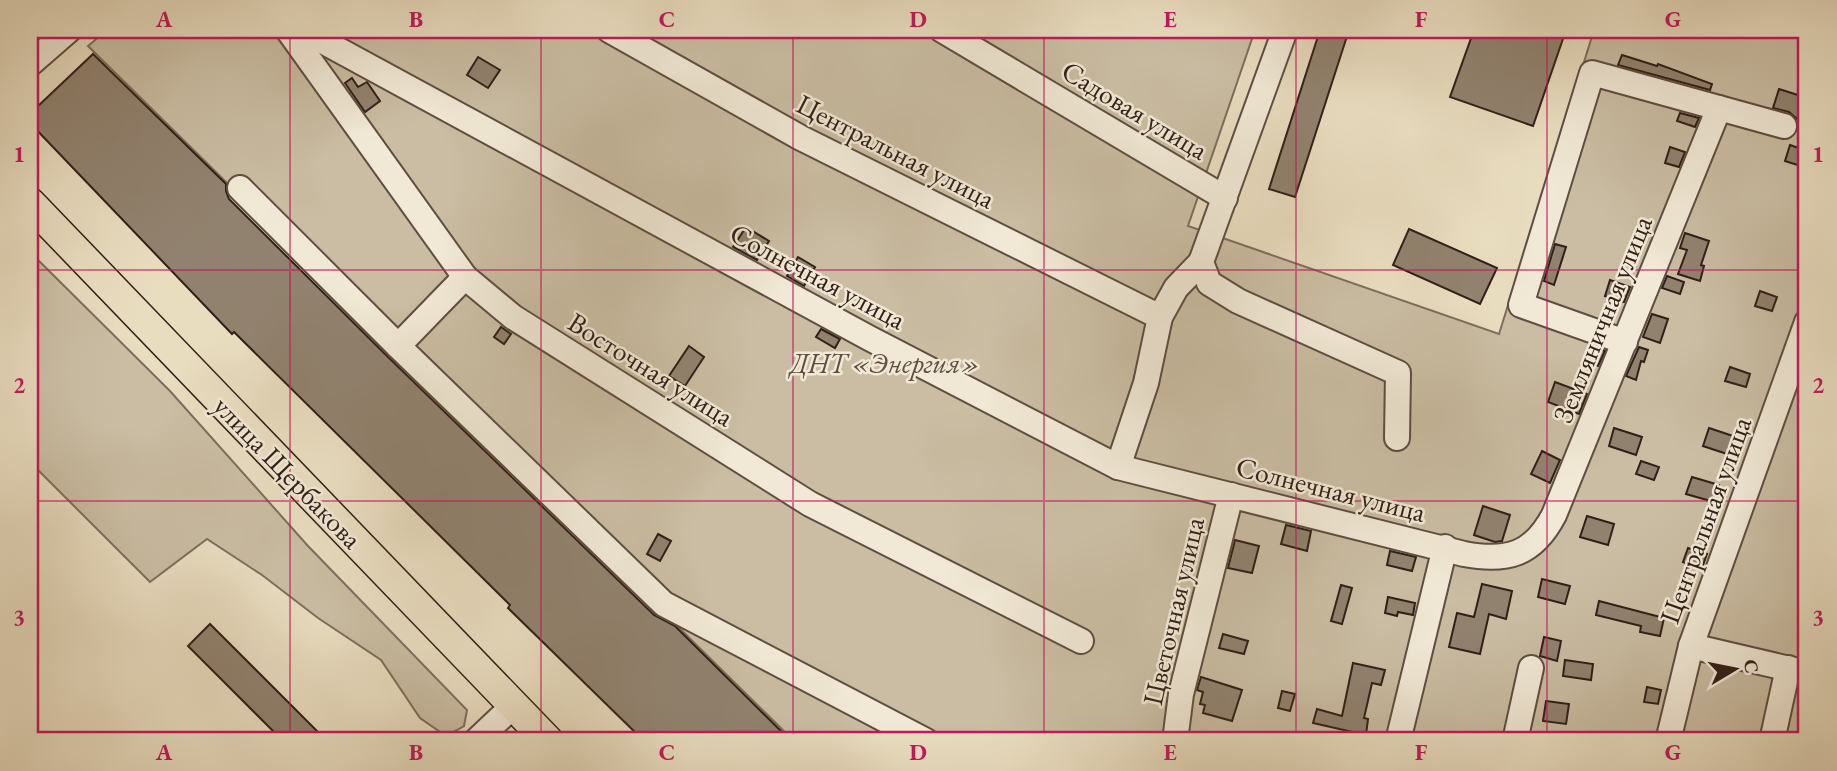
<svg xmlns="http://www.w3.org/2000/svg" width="1837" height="771" viewBox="0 0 1837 771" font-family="'EB Garamond',serif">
<rect width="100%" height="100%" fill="#e9ddc0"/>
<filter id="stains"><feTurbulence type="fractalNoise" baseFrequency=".00286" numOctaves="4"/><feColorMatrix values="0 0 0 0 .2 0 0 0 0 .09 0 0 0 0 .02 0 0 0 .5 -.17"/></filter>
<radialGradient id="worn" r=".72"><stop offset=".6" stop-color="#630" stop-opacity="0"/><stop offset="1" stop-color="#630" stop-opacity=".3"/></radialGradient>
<g fill="#cabda3" stroke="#7e6e5e" stroke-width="2">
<path d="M107,30H1255L1188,226L1499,334L1594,30H1776L1807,38V741H794L88,46Z"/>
<path d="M30,252L170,391L308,546L467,710L464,726L446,736L420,718L381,660L318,618L262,575L207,539L150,582L30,462Z"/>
</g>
<g fill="#91826f" stroke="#311f18" stroke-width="2">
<path d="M1320,30H1349L1295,197L1269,189Z"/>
<path d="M1474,30H1566L1533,126L1450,97Z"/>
<path d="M93,54L226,184V191L229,199L388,357L654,615L675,626L791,741H644L508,608L510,605L234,332L232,334L30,123V101L36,108Z"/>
<path d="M1622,55L1657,66L1658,64L1712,84L1710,90L1618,65Z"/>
<path d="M478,57L500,70L488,88L467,75Z"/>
<path d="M352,78L358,87L367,82L380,101L365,112L345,83Z"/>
<path d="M1779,89L1804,97L1797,119L1789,112L1773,108Z"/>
<path d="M1680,113L1699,118L1695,127L1677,121Z"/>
<path d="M1790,145L1807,151V168L1785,161Z"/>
<path d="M1670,147L1685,152L1679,167L1665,163Z"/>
<path d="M746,227L769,241L757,260L733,247Z"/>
<path d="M1409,229L1497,268L1480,304L1393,265Z"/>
<path d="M1685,233L1709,241L1701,265L1704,266L1700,281L1678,274L1687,250L1680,248Z"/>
<path d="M1555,244L1566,247L1554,285L1544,281Z"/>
<path d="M798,257L815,267L804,286L787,276Z"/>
<path d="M1667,276L1684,282L1680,294L1662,288Z"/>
<path d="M1610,280L1630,287L1624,302L1605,296Z"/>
<path d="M1760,291L1777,297L1772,311L1755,306Z"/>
<path d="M1652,314L1668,319L1660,343L1643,337Z"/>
<path d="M501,327L511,334L504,344L494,337Z"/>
<path d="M821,329L840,339L835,348L816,337Z"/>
<path d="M689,346L704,357L685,386L669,376Z"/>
<path d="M1595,347L1605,351L1598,366L1589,362Z"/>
<path d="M1639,347L1648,350L1644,362L1641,361L1636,380L1626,376Z"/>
<path d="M1730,367L1750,374L1746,387L1725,381Z"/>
<path d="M1555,382L1587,394L1579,414L1548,402Z"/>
<path d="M1614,428L1642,437L1636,455L1609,446Z"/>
<path d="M1709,428L1736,437L1730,455L1703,446Z"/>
<path d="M1542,451L1560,460L1550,483L1531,474Z"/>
<path d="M1641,461L1659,467L1654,480L1636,474Z"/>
<path d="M1692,477L1719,485L1714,502L1686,494Z"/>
<path d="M1483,506L1510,515L1502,541L1495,542L1474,535Z"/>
<path d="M1587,516L1614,524L1608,545L1580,537Z"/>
<path d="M1286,525L1311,531L1307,551L1281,544Z"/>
<path d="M658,534L671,541L660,561L647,554Z"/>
<path d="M1235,540L1259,546L1252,573L1228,568Z"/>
<path d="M1688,548L1707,554L1702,568L1683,562Z"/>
<path d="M1390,551L1416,557L1412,571L1387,565Z"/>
<path d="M1542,579L1570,586L1565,604L1538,597Z"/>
<path d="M1482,584L1512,591L1506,619L1489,614L1480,654L1449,647L1457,613L1474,617Z"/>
<path d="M1341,585L1352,588L1342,624L1331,621Z"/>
<path d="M1388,597L1415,603L1413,615L1398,612L1397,616L1385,613Z"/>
<path d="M1599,601L1664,618L1660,636L1640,632L1641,626L1596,615Z"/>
<path d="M210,624L327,741H283L188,646Z"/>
<path d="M1223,634L1248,641L1244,654L1219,648Z"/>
<path d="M1544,637L1561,641L1557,661L1540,656Z"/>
<path d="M1565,660L1593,664L1591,680L1563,676Z"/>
<path d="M1353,663L1385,670L1381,685L1372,683L1364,718L1368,719L1366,735L1313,723L1317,709L1342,716Z"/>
<path d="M1201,677L1242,690L1232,721L1203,713L1205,705L1200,704L1203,692L1197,690Z"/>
<path d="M1647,687L1661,690L1658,704L1644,702Z"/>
<path d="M1282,691L1295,694L1290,711L1278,708Z"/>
<path d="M1546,701L1569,704L1566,724L1543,721Z"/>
</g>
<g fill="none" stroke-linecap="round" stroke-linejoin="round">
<g stroke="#5f4e42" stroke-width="28">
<g id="minor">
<path d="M288,30L465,277L513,317L810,504L1081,641"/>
<path d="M302,30L869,338L1118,467L1464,554C1507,562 1533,555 1554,515L1719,108"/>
<path d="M609,30L801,138L1160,317"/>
<path d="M942,30L1225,198"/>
<path d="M1285,30L1201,262L1209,283L1238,301L1398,373L1397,438"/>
<path d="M30,64L69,30"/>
<path d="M240,188L398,346L664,604L926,741"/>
<path d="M1625,342L1521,305L1592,73L1784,126"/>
<path d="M398,346L465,277"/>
<path d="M1118,467L1146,383L1160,317L1176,288L1201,262"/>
<path d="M1691,646L1807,673"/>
<path d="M476,741L513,706"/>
<path d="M1175,741L1181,694L1231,495"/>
<path d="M1398,741L1445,547"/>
<path d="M1515,741L1531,668"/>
<path d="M1668,741L1691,646L1807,322"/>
<path d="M1772,741L1788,668"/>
</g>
</g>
<g stroke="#311f18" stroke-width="33">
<path id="major" d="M30,203L548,741"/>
</g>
<use href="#minor" stroke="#f1e9d6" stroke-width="24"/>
<use href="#major" stroke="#e9ddc0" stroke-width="30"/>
</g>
<path fill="none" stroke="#c2185b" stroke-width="2" stroke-opacity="0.55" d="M290,30V741M541,30V741M793,30V741M1044,30V741M1296,30V741M1547,30V741M30,270H1807M30,501H1807"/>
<g text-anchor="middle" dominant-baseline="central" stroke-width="5" stroke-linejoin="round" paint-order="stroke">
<g font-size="28" fill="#311f18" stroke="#f1e9d6">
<text transform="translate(1135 110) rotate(31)">Садовая улица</text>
<text transform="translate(896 151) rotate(27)">Центральная улица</text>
<text transform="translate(818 276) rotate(28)">Солнечная улица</text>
<text transform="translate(1602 319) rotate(-68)">Земляничная улица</text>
<text transform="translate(651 369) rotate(32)">Восточная улица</text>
<text transform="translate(288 472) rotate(46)">улица Щербакова</text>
<text transform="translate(1331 489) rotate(14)">Солнечная улица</text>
<text transform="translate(1705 520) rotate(-70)">Центральная улица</text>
<text transform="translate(1173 611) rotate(-77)">Цветочная улица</text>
</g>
<g font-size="28" font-style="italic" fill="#5f4e42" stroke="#f1e9d6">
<text x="885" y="363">ДНТ «Энергия»</text>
</g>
</g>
<rect width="1837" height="771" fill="none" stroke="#e9ddc0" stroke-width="77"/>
<g transform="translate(1735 669) rotate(80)" stroke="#f1e9d6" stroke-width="5" paint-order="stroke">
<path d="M0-5L12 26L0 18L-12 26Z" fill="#311f18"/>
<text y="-10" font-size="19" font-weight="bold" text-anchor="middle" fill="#311f18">С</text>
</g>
<rect x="38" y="38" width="1760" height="694" fill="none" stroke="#c2185b" stroke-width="2.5"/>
<g font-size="23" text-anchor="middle" font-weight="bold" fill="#c2185b">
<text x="164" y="27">A</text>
<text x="416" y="27">B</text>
<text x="667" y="27">C</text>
<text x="918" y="27">D</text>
<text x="1170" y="27">E</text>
<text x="1421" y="27">F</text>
<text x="1673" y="27">G</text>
<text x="19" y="162">1</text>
<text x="1818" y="162">1</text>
<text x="19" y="393">2</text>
<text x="1818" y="393">2</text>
<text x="19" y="625">3</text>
<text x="1818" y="625">3</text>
<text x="164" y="760">A</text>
<text x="416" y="760">B</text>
<text x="667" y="760">C</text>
<text x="918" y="760">D</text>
<text x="1170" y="760">E</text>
<text x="1421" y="760">F</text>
<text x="1673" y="760">G</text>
</g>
<rect width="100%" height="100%" filter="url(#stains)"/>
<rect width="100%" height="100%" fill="url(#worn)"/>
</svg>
